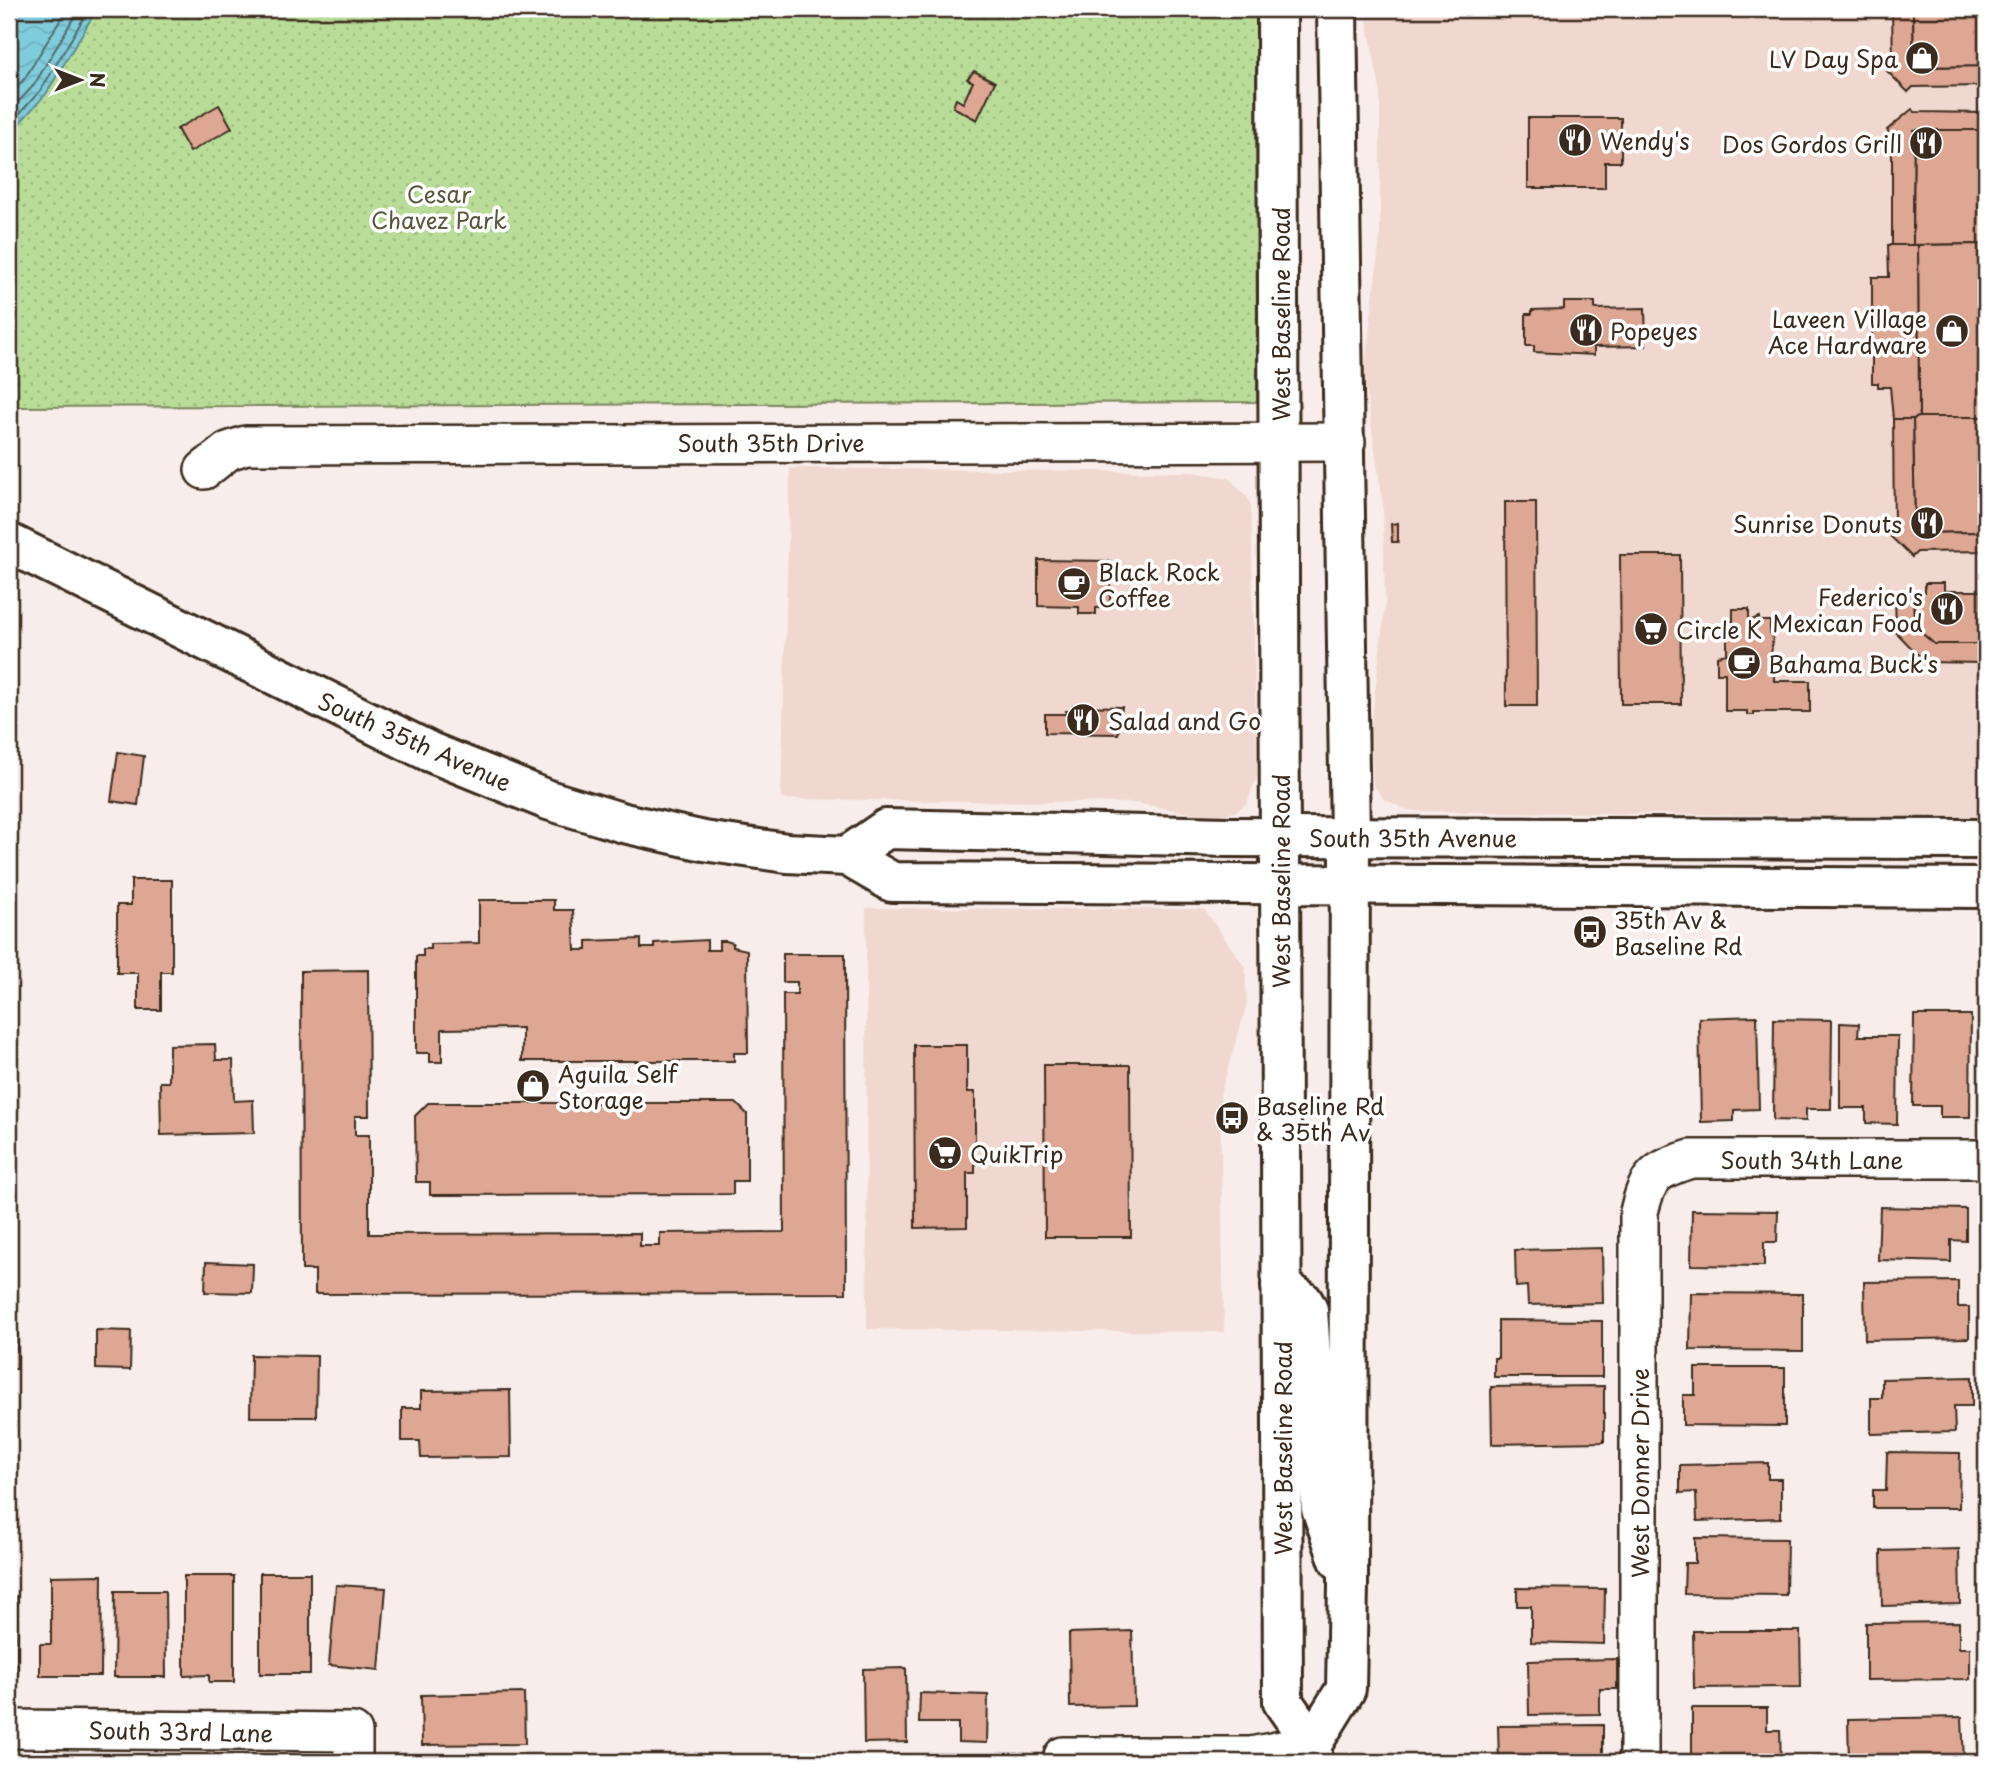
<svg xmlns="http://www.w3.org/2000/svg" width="1995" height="1771" viewBox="0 0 1995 1771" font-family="'Playpen Sans',sans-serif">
<defs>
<pattern id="park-dots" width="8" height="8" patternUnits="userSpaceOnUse" patternTransform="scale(1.75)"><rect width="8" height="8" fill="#b9dd98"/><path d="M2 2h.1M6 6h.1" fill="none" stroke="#a0be83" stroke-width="1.8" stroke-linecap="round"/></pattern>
<pattern id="water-waves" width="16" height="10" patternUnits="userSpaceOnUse" patternTransform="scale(1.75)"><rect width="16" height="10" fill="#7eccdc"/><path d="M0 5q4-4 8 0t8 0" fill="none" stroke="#6eafbc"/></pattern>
</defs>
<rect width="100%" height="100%" fill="#f8edea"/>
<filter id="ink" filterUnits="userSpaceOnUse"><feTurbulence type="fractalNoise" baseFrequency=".0143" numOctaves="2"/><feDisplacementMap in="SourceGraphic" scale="14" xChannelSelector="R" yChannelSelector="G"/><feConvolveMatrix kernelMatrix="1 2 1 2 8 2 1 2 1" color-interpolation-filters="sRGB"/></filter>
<g filter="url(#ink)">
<g fill="#f0d8d0">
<path d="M1365,9H1986V818L1416,811L1404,809L1383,798L1373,784L1371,728L1385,605L1383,504L1364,377L1380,238V90Z"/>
<path d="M790,468L1192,472L1229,478L1247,497L1251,506L1257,776L1247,803L1235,812L1210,817L1137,803L781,799Z"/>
<path d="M866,908L1204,909L1245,967L1247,1004L1220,1095L1224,1332L867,1329Z"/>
</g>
<path fill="url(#park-dots)" stroke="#7a845b" stroke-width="2" d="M9,9H1256L1257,402L9,407Z"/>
<path fill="url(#water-waves)" stroke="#638b90" stroke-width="2" d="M9,9H97L46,94L9,135Z"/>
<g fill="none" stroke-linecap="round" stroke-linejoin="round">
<g stroke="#566b6a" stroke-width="2">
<path d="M9,97L25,78L67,9"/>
<path d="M9,112L34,85L79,9"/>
<path d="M9,125L41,90L89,9"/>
</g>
</g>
<g fill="#dda794" stroke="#3b2a1e" stroke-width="2">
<path d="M1892,9H1913L1914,67L1986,66V86L1913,87L1908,92L1887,71L1893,65Z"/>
<path d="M1913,9H1986V66L1914,67Z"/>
<path d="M974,71L995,82L977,120L953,107L956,99L963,103L973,82L967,79Z"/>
<path d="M219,105L232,128L190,152L177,129Z"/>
<path d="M1912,109L1915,112L1986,113V130H1914L1913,245H1892V137L1887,130Z"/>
<path d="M1528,118H1621V162H1605V188H1528Z"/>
<path d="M1914,130H1986V244L1913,245Z"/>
<path d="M1986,244V417H1919L1918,245Z"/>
<path d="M1888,245H1918L1919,417L1913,419H1893L1890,387H1878V383H1872V277H1889Z"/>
<path d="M1564,302H1595V309L1645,308L1646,346L1594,347V355L1534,352V346H1526V314H1532V310L1564,309Z"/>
<path d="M1919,417H1986V532L1915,533L1913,419Z"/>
<path d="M1893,419H1913L1915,533L1986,532V551L1917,552L1912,557L1890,536L1894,531Z"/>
<path d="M1505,502H1536L1537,706H1506Z"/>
<path d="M1398,523V542H1392L1391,524Z"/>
<path d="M1620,555H1680L1681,704H1621Z"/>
<path d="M1038,560L1110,561V608H1096V614H1079V607L1038,606Z"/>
<path d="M1925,583H1944V591H1981V644H1934L1914,626L1913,593L1925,592Z"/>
<path d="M1913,593L1914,626L1934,644H1981V663L1925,662L1896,632L1895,594Z"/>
<path d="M1733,609H1749V621L1759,617V621H1770V633H1773L1770,670H1774V681H1810V712H1754V715H1747V711H1725V673H1717V656L1727,654V621H1733Z"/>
<path d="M1073,706L1122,707L1118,734L1045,733V714H1066V711H1073Z"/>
<path d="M118,752L144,756L138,805L111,801Z"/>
<path d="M131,880H172V972H161V1010H138V973H117V905H131Z"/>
<path d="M479,900H554V910H573L575,950H587V941L641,939V948H654V943L707,940V950H719V941H726L733,943V947L747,950L748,1053H734V1061H522V1028L442,1029V1062H430V1053H416V956H423V949H430V944L479,943Z"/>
<rect x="1582" y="929" width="15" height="6"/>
<path d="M783,954H845L846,1293L315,1294V1270H302L301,971L368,970L369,1116H355V1135H369V1234L640,1233V1246H660V1233L784,1232L783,994H797V982H783Z"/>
<path d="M1914,1015H1971L1970,1117H1940V1106H1913Z"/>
<path d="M1757,1016L1759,1109L1734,1110V1121L1701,1122L1699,1018Z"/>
<path d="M1774,1019L1832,1020L1831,1109H1806V1121L1773,1120Z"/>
<path d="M1840,1023L1859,1024L1858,1036H1898L1897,1124L1866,1123V1108H1840Z"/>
<path d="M215,1044L216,1060H233L234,1101L253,1100L254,1133L161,1135L160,1082H169V1045Z"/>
<path d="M914,1045H967V1092H975V1173H967V1227L915,1228Z"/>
<path d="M1044,1065H1130L1131,1237H1045Z"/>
<path d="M428,1103H736L747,1114V1181H733V1194L430,1195V1182H416L415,1116Z"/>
<rect x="1229" y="1105" width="7" height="17"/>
<path d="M1880,1207L1966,1209V1241L1951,1240V1262L1878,1260Z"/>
<path d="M1692,1210L1778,1211L1777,1242H1764V1266L1691,1265Z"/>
<path d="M1602,1248L1603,1303L1528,1305L1527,1286L1516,1287L1515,1250Z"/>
<path d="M206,1262L253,1264L252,1293L205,1292Z"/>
<path d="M1958,1281V1307H1969V1338L1865,1340L1864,1282Z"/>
<path d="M1691,1293L1803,1294V1351L1690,1350Z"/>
<path d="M1498,1320L1602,1321V1377H1494V1358H1498Z"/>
<rect x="9" y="1330" width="8" height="39"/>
<path d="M96,1330L131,1331L130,1370L96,1369Z"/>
<path d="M251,1355L317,1356L316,1417H250Z"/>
<path d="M1695,1368H1785V1426L1683,1425V1395H1695Z"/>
<path d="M1972,1377V1406H1954L1955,1432L1871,1434V1398H1882V1379Z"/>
<path d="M1604,1386V1442L1492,1444L1491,1387Z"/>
<path d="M510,1390L511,1457L421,1458L420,1441H402V1408H421V1391Z"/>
<path d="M1887,1452L1960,1453L1959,1508H1873V1490H1886Z"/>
<path d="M1768,1463V1479H1781V1518L1697,1521L1696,1492L1680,1493V1465Z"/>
<path d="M1695,1538L1787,1539L1786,1595L1684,1594L1685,1563H1695Z"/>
<path d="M1959,1549L1960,1604L1882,1606L1881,1551Z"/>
<rect x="260" y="1573" width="50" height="101"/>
<path d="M102,1575L101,1676H40V1644H51V1576Z"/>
<path d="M184,1576H234V1682H209V1675L184,1676Z"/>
<path d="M336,1585L386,1588L379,1670L329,1665Z"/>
<path d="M1517,1588L1605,1589L1604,1644L1531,1642V1606H1517Z"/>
<path d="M115,1591H165L166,1677H114Z"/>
<rect x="9" y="1596" width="8" height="80"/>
<path d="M1959,1622V1648H1970V1679L1866,1680V1623Z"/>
<path d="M1132,1631L1134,1706L1070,1707L1069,1633Z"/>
<path d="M1693,1631H1800L1801,1687L1694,1688Z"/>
<path d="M1617,1659V1689H1600V1714L1529,1715L1528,1661Z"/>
<path d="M906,1668L907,1742L864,1743L863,1669Z"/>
<path d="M524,1693L525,1744L422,1745L421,1695Z"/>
<path d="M920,1693L988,1695L987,1743L958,1742V1723H919Z"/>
<path d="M1692,1708H1767V1730H1780L1781,1762H1692Z"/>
<path d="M1962,1717L1964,1762H1849L1848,1719Z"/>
<path d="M1603,1725V1762H1499L1498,1726Z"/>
</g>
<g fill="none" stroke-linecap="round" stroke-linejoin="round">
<g stroke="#3b2a1e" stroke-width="42">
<g id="minor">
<path d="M204,470L228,451L246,445L1346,442"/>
<path d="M9,1729L353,1732V1762"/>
<path d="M1063,1756H1251L1312,1744"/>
<path d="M1639,1762V1212C1648,1175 1655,1170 1691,1159H1986"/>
</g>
</g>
<g stroke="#3b2a1e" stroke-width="44">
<g id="major">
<path d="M1277,9L1283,1702L1312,1744"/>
<path d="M9,543L430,752L548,800L624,823L704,841L787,853L847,856L892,882L1986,888"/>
<path d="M847,856L886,829L1229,837L1986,839"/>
<path d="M1281,1286L1303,1301L1308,1310L1321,1508L1339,1560"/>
<path d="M1312,1762V1744L1346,1689L1348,1585L1350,837L1337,9"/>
</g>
</g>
<use href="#minor" stroke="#fff" stroke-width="37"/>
<use href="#major" stroke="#fff" stroke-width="38"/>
</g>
</g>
<defs>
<g id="shop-disc" transform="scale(1.75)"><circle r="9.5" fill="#3b2a1e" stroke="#fff"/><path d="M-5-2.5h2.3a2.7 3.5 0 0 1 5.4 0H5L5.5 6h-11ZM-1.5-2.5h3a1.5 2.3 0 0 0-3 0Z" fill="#fff"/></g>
<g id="restaurant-disc" transform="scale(1.75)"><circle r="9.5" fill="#3b2a1e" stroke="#fff"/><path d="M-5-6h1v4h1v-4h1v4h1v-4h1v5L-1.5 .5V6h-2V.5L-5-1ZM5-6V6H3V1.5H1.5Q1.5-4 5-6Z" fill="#fff"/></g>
<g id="cafe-disc" transform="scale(1.75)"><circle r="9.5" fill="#3b2a1e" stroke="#fff"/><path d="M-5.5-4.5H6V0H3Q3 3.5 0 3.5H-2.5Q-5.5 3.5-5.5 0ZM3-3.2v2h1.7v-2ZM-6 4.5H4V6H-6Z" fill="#fff"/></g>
<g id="supermarket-disc" transform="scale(1.75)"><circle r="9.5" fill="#3b2a1e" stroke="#fff"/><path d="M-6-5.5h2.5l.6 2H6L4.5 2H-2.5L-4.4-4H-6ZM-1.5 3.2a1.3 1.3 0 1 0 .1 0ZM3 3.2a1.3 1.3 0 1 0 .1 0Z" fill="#fff"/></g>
<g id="bus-disc" transform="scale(1.75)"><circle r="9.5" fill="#3b2a1e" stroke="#fff"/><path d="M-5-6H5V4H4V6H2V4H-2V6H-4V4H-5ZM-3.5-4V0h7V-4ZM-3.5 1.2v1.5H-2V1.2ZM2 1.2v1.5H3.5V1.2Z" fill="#fff"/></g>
</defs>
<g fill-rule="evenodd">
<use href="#shop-disc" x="1922" y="58"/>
<use href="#restaurant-disc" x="1575" y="140"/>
<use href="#restaurant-disc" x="1926" y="143"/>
<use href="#restaurant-disc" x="1586" y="330"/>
<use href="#shop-disc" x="1952" y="331"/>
<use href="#restaurant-disc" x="1927" y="523"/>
<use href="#cafe-disc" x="1074" y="584"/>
<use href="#restaurant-disc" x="1947" y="609"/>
<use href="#supermarket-disc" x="1651" y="629"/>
<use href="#cafe-disc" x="1744" y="663"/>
<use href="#restaurant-disc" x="1083" y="720"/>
<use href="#bus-disc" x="1590" y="932"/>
<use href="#shop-disc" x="533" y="1086"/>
<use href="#bus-disc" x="1232" y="1118"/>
<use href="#supermarket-disc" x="945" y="1153"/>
</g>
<g text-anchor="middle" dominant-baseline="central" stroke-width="7" stroke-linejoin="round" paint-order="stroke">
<g font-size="23" fill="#3b2a1e" stroke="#fff" text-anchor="start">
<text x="1898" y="58" text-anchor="end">LV Day Spa</text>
<text x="1600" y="140">Wendy's</text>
<text x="1902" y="143" text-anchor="end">Dos Gordos Grill</text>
<text x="1927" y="318" text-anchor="end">Laveen Village<tspan x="1927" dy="26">Ace Hardware</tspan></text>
<text x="1610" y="330">Popeyes</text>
<text x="1902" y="523" text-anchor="end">Sunrise Donuts</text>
<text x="1098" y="571">Black Rock<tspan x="1098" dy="26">Coffee</tspan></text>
<text x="1923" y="596" text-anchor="end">Federico's<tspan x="1923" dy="26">Mexican Food</tspan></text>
<text x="1676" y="629">Circle K</text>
<text x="1768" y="663">Bahama Buck's</text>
<text x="1108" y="720">Salad and Go</text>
<text x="1614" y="919">35th Av &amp;<tspan x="1614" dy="26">Baseline Rd</tspan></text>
<text x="558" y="1073">Aguila Self<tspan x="558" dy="26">Storage</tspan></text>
<text x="1256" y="1105">Baseline Rd<tspan x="1256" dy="26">&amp; 35th Av</tspan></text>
<text x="970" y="1153">QuikTrip</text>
</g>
<g font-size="23" fill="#5a573c" stroke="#fff">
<text x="439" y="193">Cesar<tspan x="439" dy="26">Chavez Park</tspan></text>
</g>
<g font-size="23" fill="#3b2a1e" stroke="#fff">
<text transform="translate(1280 314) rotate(-90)">West Baseline Road</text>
<text x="771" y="442">South 35th Drive</text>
<text transform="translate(415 741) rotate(24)">South 35th Avenue</text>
<text x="1413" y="837">South 35th Avenue</text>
<text transform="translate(1280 881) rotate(-90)">West Baseline Road</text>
<text x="1812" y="1159">South 34th Lane</text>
<text transform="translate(1282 1448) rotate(-90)">West Baseline Road</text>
<text transform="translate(1639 1473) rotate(-90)">West Donner Drive</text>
<text transform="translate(181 1731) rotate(1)">South 33rd Lane</text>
</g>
</g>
<rect width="1995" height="1771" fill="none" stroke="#fff" stroke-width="35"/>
<rect x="18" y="18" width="1960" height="1736" fill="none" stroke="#3b2a1e" stroke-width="2.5" filter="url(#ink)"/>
<g transform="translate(80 80) rotate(90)" stroke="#ffffff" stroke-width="5" paint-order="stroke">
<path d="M0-5L12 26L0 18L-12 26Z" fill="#3b2a1e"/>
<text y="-10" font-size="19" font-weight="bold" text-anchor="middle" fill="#3b2a1e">N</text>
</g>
</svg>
